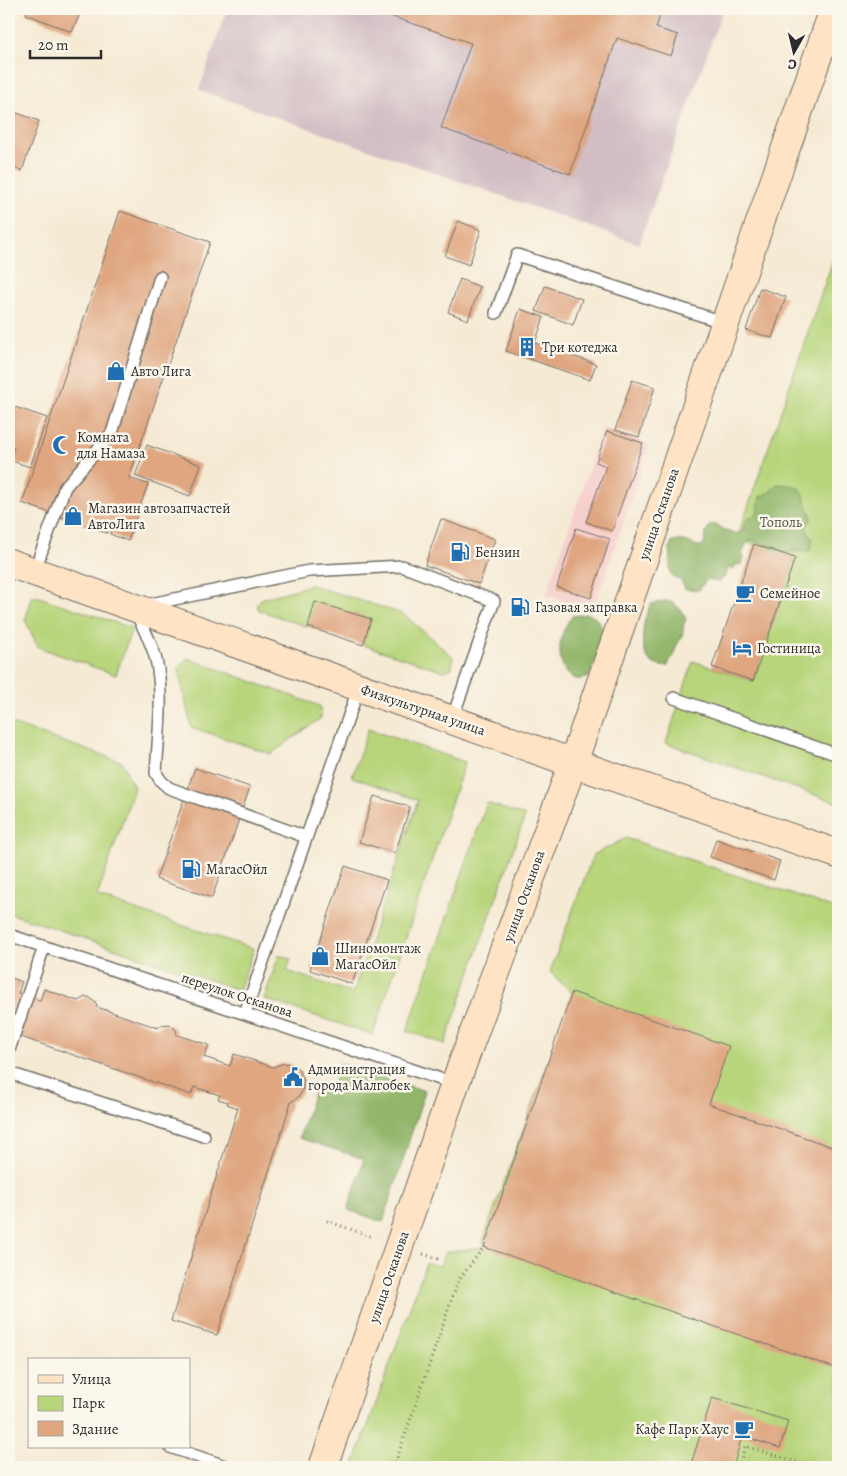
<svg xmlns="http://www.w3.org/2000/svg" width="847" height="1476" viewBox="0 0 847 1476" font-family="Alegreya,serif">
<rect width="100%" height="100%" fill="#fbf7ec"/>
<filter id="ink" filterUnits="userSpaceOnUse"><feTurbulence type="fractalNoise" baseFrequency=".02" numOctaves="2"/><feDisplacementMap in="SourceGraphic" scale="10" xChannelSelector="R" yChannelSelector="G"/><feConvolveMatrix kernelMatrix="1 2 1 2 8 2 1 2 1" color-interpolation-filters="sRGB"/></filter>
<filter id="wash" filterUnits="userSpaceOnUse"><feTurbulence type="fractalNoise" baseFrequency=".0096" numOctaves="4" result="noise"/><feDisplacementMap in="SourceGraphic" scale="20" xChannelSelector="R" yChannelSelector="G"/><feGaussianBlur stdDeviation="1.12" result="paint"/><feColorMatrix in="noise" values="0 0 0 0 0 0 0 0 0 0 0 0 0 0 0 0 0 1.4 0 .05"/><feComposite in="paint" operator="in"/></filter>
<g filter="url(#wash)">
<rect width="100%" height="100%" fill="#f5ead4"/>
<path fill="#f7d0ce" d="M603,428L650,444L593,611L546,595Z"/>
<path fill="#d2bec4" d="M227,9H723L639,244L199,90Z"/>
<g fill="#b8d57b" stroke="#728053">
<path d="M838,245V803L666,743L693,661L753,681L795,558L737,539Z"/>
<path d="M311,585L403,614L453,657L452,668L444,671L363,645L371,619L315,603L308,627L259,610L257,605L261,599Z"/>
<path d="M33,595L132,628L116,675L38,647L25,620Z"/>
<path d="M187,658L320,706L321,718L271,754L191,727L178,668Z"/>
<path d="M9,723L122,762L134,788L97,897L254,949L239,990L9,913Z"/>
<path d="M368,729L465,762L373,1035L264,999L279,955L291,959L287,971L353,993L418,800L352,777Z"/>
<path d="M487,803L525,816L445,1044L407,1031Z"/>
<path d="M626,838L838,910V1467H353L426,1263L440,1266L445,1252L484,1247L483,1240L563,1021L572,993L550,972L593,855Z"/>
</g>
<g fill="#92b66b" stroke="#5e704b">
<path d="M777,484C810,485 800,494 812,517L806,528L813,540L810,551L785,552L751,540L746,544L742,554L744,557L742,564L736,565L733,569L728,568L726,576L720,582L707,579L699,590L685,589L681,580C677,579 673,578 671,573C669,568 669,549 671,543C681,539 687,541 697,546L704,545L706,533L710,525H718C725,532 733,534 742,533L744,526L749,517L756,515C759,509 758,504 760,497L770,492Z"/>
<path d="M666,601C677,602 681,610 686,619C682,627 684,629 682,636C679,644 675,644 674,656L670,660L668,666C635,670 640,623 651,604Z"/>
<path d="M587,614C597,616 601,624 605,634L589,677C568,687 558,663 560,645C561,635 566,624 572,616Z"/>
<path d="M340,1063L425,1091L383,1222L348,1210L364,1159L299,1138L316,1086L331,1090Z"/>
</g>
<g id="blocks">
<g fill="#dfa680">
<path d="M28,9H82L72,32L26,14Z"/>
<path d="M369,9H662L656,28L678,35L671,56L617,38L570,174L441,128L471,43Z"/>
<path d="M9,110L39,121L22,171L9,166Z"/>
<path d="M120,211L210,242L129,478L148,484L128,541L110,534L114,523L111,522L107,533L22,503Z"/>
<path d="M458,221L481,230L469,265L445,256Z"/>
<path d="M460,279L480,287L468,320L448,312Z"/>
<path d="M545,286L582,299L573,325L536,311Z"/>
<path d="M760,288L786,297L772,338L746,330Z"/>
<path d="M520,309L544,317L535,343L596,364L590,380L506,351Z"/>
<path d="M632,380L655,387L639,437L615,430Z"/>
<path d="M9,405L47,418L30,467L9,460L14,447L9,445Z"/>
<path d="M607,431L643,443L612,531L586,522L606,466L596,462Z"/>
<path d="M147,445L201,465L190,496L135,476Z"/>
<path d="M441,519L495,539L479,584L425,565Z"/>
<path d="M576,528L610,539L591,598L557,587Z"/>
<path d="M754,544L795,558L753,681L712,667Z"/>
<path d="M315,602L371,619L363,645L308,627Z"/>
<path d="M195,768L250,787L212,898L156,879Z"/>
<path d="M374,796L410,807L395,853L359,842Z"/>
<path d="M716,839L780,861L774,880L710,857Z"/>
<path d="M345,866L387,880L352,984L310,970Z"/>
<path d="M9,977L22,982L18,993L40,1001L44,989L78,1001L85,997H89L96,1003L97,1007L158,1028L161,1025L170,1024L176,1030L177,1035L209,1045L204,1057L230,1066L234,1054L273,1067L284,1063L290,1064L299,1070L304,1081L302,1092L297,1098L291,1102L217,1335L171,1321L238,1108L227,1104L228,1102L218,1099L220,1095L194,1087L191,1095L9,1033Z"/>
<path d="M572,992L729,1046L709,1104L838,1149V1369L484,1247Z"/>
<path d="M712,1398L788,1421L780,1448L742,1436L733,1467H690Z"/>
</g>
</g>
</g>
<g filter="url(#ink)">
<use href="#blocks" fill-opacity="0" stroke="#726e66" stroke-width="1"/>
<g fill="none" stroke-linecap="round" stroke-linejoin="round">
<g stroke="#726e66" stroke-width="14">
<g id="lane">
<path d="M496,313L517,255L725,323"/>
<path d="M34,572L65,487L112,433L160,277"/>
<path d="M146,605L309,571L402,566L494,601L452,719"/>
<path d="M136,613C145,631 155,649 158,670C163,704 158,739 156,773L161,781L169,788L306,837"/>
<path d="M674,698L838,755"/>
<path d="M9,935L455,1084"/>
<path d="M245,1013L359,687"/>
<path d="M9,1050L44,947"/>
<path d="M9,1073L204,1136"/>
<path d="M170,1447L228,1467"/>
</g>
</g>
<g stroke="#726e66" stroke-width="30">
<g id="secondary">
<path d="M9,563L573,763L838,854"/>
<path d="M323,1467L455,1084L573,763L834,9"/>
</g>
</g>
<g stroke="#726e66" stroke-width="3" stroke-dasharray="1 4" stroke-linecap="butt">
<path d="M327,1221L373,1237"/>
<path d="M423,1254L442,1260"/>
<path d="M394,1467L458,1281L484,1247"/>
<path d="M739,1467L745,1446L813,1467"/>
</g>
<use href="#lane" stroke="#fff" stroke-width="11"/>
<use href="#secondary" stroke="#fee4c5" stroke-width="28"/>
</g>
</g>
<defs>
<g id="building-bare" transform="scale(1.5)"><path d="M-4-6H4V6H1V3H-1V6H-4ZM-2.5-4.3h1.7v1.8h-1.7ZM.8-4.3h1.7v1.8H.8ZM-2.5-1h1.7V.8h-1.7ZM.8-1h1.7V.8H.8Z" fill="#1f6fb2" stroke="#fbf7ec" stroke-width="2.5" paint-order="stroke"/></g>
<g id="shop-bare" transform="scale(1.5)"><path d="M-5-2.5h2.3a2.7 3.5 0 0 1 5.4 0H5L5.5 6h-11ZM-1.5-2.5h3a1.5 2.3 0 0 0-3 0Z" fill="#1f6fb2" stroke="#fbf7ec" stroke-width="2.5" paint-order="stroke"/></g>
<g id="mosque-bare" transform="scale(1.5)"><path d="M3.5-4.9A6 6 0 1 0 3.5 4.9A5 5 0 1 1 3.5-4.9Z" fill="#1f6fb2" stroke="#fbf7ec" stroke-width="2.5" paint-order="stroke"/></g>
<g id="fuel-bare" transform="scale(1.5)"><path d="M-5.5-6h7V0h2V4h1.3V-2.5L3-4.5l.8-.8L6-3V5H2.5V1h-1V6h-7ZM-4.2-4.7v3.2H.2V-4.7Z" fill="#1f6fb2" stroke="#fbf7ec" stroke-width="2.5" paint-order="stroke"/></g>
<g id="cafe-bare" transform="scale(1.5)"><path d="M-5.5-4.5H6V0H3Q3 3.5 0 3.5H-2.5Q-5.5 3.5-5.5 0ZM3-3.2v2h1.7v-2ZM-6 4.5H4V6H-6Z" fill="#1f6fb2" stroke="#fbf7ec" stroke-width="2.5" paint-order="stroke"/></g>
<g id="hotel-bare" transform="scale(1.5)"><path d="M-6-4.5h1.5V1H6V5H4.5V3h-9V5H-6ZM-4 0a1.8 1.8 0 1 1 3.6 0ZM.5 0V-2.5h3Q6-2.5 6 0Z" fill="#1f6fb2" stroke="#fbf7ec" stroke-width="2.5" paint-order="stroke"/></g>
<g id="civic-bare" transform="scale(1.5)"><path d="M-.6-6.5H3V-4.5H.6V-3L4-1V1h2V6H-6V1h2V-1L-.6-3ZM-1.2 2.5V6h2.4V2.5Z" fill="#1f6fb2" stroke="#fbf7ec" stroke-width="2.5" paint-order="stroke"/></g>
</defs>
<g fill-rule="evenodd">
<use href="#building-bare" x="527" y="347"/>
<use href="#shop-bare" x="116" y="371"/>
<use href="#mosque-bare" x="62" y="445"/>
<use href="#shop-bare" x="73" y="516"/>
<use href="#fuel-bare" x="460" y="552"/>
<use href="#cafe-bare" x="745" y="593"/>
<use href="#fuel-bare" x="520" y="607"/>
<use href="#hotel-bare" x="742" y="648"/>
<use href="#fuel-bare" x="191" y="869"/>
<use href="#shop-bare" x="320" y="956"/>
<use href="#civic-bare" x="293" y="1077"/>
<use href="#cafe-bare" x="744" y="1429"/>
</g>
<g text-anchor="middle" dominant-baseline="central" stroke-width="5" stroke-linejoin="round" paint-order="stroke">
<g font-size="14" fill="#2b2b2b" stroke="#fbf7ec" text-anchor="start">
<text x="542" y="347">Три котеджа</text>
<text x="131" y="371">Авто Лига</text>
<text x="77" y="437">Комната<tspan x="77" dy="16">для Намаза</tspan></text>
<text x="88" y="508">Магазин автозапчастей<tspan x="88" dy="16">АвтоЛига</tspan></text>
<text x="475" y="552">Бензин</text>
<text x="760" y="593">Семейное</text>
<text x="535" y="607">Газовая заправка</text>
<text x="757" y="648">Гостиница</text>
<text x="206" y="869">МагасОйл</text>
<text x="335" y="948">Шиномонтаж<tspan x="335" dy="16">МагасОйл</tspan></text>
<text x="308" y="1069">Администрация<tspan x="308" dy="16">города Малгобек</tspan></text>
<text x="729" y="1429" text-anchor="end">Кафе Парк Хаус</text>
</g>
<g font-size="14" fill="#2b2b2b" stroke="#fbf7ec">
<text transform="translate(659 514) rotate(-71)">улица Осканова</text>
<text transform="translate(423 710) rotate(19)">Физкультурная улица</text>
<text transform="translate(524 896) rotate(-70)">улица Осканова</text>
<text transform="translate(237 995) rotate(18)">переулок Осканова</text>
<text transform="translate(389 1277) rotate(-71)">улица Осканова</text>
</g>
<g font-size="14" fill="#4e563f" stroke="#fbf7ec">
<text x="781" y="522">Тополь</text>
</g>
</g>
<rect width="847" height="1476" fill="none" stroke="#fbf7ec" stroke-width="30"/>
<rect x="28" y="1358" width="162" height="90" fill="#fbf7ec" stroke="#a8a59f"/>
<rect x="38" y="1375" width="25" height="8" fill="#fee4c5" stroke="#a8a59f"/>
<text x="72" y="1384" font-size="15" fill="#2b2b2b">Улица</text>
<rect x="38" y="1396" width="25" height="15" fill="#b8d57b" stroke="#a8a59f"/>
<text x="72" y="1408" font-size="15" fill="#2b2b2b">Парк</text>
<rect x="38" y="1421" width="25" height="15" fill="#dfa680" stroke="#a8a59f"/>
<text x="72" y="1434" font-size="15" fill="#2b2b2b">Здание</text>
<g transform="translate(794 52) rotate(188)" stroke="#fbf7ec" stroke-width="4" paint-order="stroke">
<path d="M0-4L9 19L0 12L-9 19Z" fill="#2b2b2b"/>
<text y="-8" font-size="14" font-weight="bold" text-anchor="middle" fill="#2b2b2b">С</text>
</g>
<path d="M30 50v8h71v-8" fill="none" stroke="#2b2b2b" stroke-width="2.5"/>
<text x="38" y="50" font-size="15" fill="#2b2b2b" stroke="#fbf7ec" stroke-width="4" paint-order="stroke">20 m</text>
</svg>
